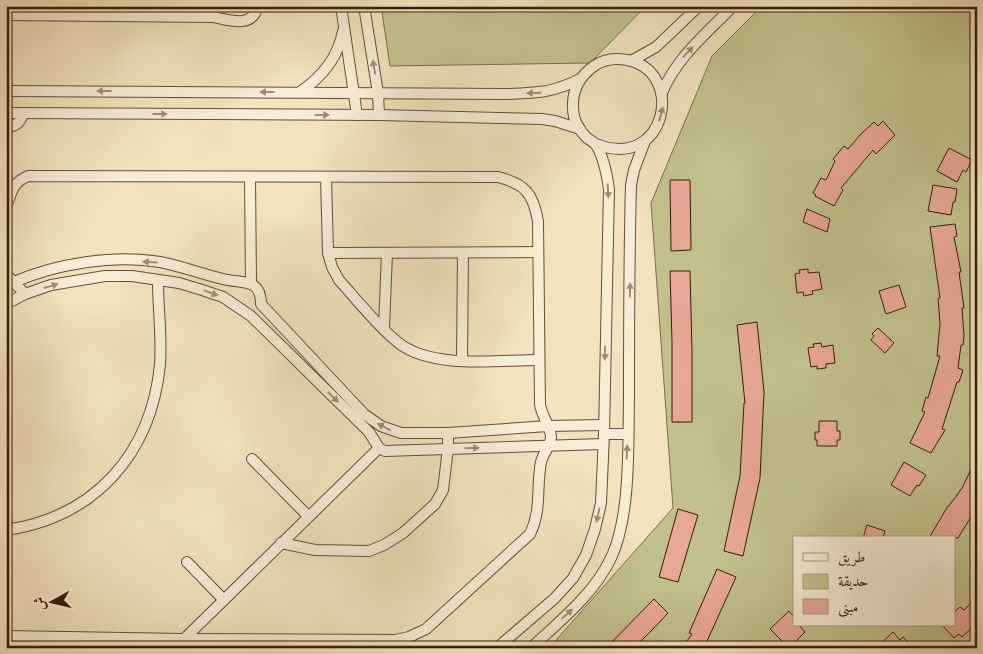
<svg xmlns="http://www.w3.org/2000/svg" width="983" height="654" viewBox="0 0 983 654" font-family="'IM FELL Double Pica',Amiri,serif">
<rect width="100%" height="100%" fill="#f2e2be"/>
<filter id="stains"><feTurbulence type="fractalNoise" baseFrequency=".004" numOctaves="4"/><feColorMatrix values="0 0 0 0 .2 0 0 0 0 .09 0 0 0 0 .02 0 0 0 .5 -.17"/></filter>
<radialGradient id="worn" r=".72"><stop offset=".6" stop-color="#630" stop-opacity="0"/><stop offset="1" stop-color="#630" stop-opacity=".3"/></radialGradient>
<g fill="#c2c18c" stroke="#7c6e4a" fill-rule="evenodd">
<path d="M381,6H646L590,63L390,66Z"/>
<path d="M762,6H977V648H549L673,508L651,203L712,56ZM794,538H954V625H794Z"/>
</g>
<g fill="#e8a897" stroke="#361c07">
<path d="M883,121L895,135L876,154L873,150L841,188L843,190L834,206L815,196L816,195L813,193L821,178L826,180L835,161L833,159L844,146L848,149L861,134L874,122L878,126Z"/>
<path d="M949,148L972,160L966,172L963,170L957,182L937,171Z"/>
<path d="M670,180H690L691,250L671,251Z"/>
<path d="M933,185L957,189L955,202H953L951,215L928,211Z"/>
<path d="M807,209L830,219L827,232L803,222Z"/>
<path d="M955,224L957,236L954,237L961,272H959L964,308H962L964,336L963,345H961L958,368L963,370L959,382H957L942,429L945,430L931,453L910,443L925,412L922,411L926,397L928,398L940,356H937L940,324L938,298H940L930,227Z"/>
<path d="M808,269V273L819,272L822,289L812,291L813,294L804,296L803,292L797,293L795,274L800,273L799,270Z"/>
<path d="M670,271H690L692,352V422H672V342Z"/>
<path d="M899,285L906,307L886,314L879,291Z"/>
<path d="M757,322L764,392L760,478L743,556L724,551L740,476L744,403H745L737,325Z"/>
<path d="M878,328L894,343L885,353L871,340L874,336L872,334Z"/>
<path d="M821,343L822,347L833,345L835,363L826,364V368L817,369V366L811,367L808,348L814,347L813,344Z"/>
<path d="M819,421H837V431H840V440H837V446H817V440H815V432H819Z"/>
<path d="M977,457V514L974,512L958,538H929L948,506H949L962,488Z"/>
<path d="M904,462L926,475L919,486L917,485L910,496L891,485Z"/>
<path d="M678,509L698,515L678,582L659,577Z"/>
<path d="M867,525L885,531L883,538H863Z"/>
<path d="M717,569L736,577L704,648H682L692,634L689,633Z"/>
<path d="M977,597V623L962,637L959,634L954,638L942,625H954V612L960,607L964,610Z"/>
<path d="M654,599L668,613L652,630L634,648H606Z"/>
<path d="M789,611L794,617V625H799L805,632L789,648L770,629Z"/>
<path d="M893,632L900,640L903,637L909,643L906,646L908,648H876Z"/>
</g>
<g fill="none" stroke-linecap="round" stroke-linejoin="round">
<g stroke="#654e35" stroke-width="12">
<g id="street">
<path d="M341,6L357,115"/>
<path d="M364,6L378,93L379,115"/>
<path d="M6,15L213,17C230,20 252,29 258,6"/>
<path d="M631,61L656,47L699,6"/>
<path d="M6,91L506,94C537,93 552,93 580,79"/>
<path d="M300,92C322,77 338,58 343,31"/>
<path d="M662,93C676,58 707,33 733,6"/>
<path d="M6,113L379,115L542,119L555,121L580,129"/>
<path d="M6,127C16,127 21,122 23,113"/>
<path d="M250,177L251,283"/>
<path d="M326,177L328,253L332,267L339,280C356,299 380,329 400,344C434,369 497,360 538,360"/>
<path d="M6,208C11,193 12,183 28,176L498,177C525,184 533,193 538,221L540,404C541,415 551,427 551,437C551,446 543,453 541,462C536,488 542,509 530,534L426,629L409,637L395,640L184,639L6,636"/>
<path d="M328,253L538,252"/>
<path d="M6,274L25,294"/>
<path d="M14,282C56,264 114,254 160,262C181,266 202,274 223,279C241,284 261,277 261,304L364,414L381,426L401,433H448L548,426L603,425"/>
<path d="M6,304L25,294L51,285L105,276H132L179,283L199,289L223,297L251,316L369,432L379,448L385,451L603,444"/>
<path d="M384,328L387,253"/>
<path d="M462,361L463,253"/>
<path d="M604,434H628"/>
<path d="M252,459L308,516"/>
<path d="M6,530C96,517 151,453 160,365C162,337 158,308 158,281"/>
<path d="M281,543L315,550L369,551L384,545L403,533L435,504L443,490L448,448V433"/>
<path d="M187,562L224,600"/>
<path d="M184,639L379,448"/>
<path d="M497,648L555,598L573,578L586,555L595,529L601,503L604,434L609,189C607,175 604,157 596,145C594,142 590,140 587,138C579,130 573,119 573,108C572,90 580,76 594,66C604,59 616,58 627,60C686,71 667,172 596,144"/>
<path d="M531,648C560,621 594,594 611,558C631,516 628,444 629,397C629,326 629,256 631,185L634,170L645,141"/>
</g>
</g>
<use href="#street" stroke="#f7ecd5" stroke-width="10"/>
</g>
<defs><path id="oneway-solid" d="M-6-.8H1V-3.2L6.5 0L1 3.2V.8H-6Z" transform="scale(1.25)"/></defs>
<g fill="#a08e78">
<use href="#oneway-solid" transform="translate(688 52) rotate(-46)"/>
<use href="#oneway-solid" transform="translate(374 67) rotate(-99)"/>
<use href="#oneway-solid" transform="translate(104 91) rotate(-180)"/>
<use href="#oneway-solid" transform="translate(267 92) rotate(-180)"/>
<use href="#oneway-solid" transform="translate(534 93) rotate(178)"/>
<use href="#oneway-solid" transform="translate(160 114)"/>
<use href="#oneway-solid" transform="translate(661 114) rotate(-76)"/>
<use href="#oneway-solid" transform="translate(322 115)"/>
<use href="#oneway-solid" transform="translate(608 191) rotate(87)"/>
<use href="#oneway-solid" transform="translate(150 262) rotate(-176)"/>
<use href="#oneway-solid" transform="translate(51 286) rotate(-16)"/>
<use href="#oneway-solid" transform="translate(630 290) rotate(-89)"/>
<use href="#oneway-solid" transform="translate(211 293) rotate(20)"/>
<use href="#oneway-solid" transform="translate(605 353) rotate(91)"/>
<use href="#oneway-solid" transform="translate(333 397) rotate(44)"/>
<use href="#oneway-solid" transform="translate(384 427) rotate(-153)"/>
<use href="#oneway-solid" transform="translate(472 448) rotate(-1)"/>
<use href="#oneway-solid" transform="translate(627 452) rotate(-87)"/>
<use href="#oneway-solid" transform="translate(598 515) rotate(102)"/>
<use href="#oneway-solid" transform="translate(567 614) rotate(-43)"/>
</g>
<rect width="983" height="654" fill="none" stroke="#f2e2be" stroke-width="25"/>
<rect x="8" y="8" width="968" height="639" fill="none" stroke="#361c07" stroke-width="2.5"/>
<rect x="12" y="12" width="958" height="629" fill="none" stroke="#361c07"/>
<rect x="793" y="536" width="162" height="90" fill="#f7ecd5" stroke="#aa9983"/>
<rect x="803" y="553" width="25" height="8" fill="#f7ecd5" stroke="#aa9983"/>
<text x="838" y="562" font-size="15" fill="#361c07">طريق</text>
<rect x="803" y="574" width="25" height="15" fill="#c2c18c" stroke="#aa9983"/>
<text x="838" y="586" font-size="15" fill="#361c07">حديقة</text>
<rect x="803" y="599" width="25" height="15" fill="#e8a897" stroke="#aa9983"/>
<text x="838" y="612" font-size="15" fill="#361c07">مبنى</text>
<g transform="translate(52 602) rotate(262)" stroke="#f7ecd5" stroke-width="4" paint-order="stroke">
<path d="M0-4L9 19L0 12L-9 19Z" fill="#361c07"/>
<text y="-8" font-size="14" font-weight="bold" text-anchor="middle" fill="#361c07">ش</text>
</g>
<rect width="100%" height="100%" filter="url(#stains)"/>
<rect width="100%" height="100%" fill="url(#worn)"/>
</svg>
